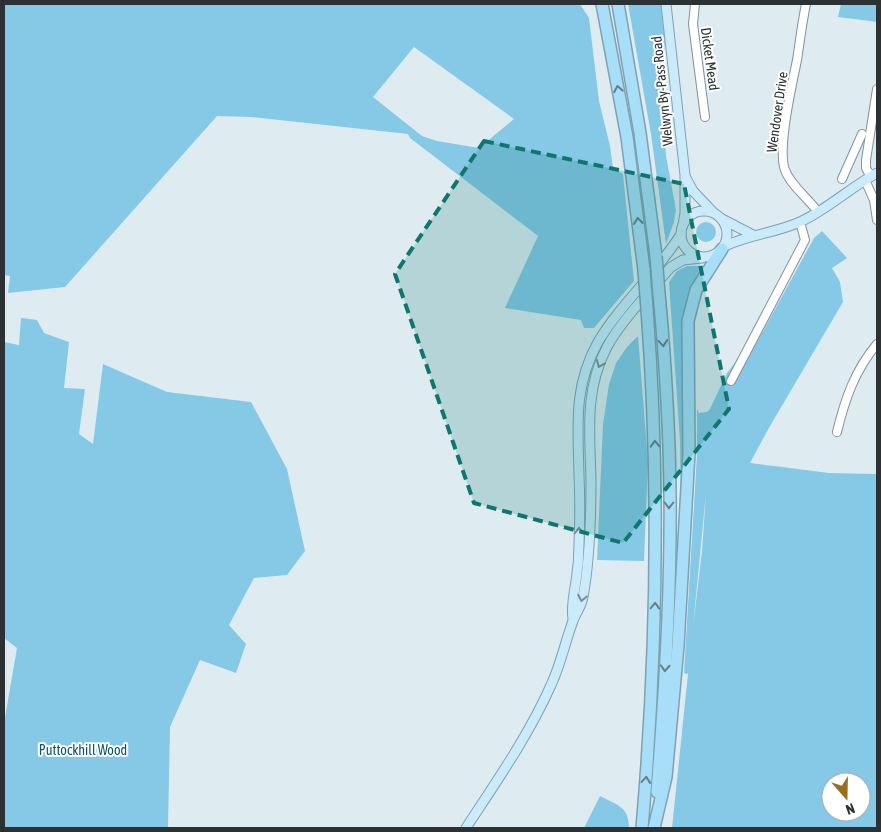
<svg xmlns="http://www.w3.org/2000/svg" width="881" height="832" viewBox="0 0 881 832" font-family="'Asap Condensed',sans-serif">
<rect width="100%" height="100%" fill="#deecf2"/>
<g fill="#85c9e7" fill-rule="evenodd">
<path d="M4,4H580L589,18L599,101L610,146L613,168L623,174L634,281L594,328H584L581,320L505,308L538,236L410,138L408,134L251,117L217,116L65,287L8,293L10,276L4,275ZM414,47L514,119L479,148L437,141L422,136L373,97Z"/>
<path d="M628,4H661L665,36L662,97L666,156L676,210L674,222L666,244L651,134Z"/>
<path d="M841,4H877V22L838,17Z"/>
<circle cx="706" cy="232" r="10"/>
<path d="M822,231L847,258L832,268L840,282L843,302L770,426L750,463L829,473L877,474V828H672L688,674L684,673L697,454V409L699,413L707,412L710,409L727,373L737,360L745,364L814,238ZM706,493L702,551L693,627ZM831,782H861V812H831Z"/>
<path d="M687,266H707L689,297L684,315L685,441L681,536L680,441L669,282L677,271Z"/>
<path d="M21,318L37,320L44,333L69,342L64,388L85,389L79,434L93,444L103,364L167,392L251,402L287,469L305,551L287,575L254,578L229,625L246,644L236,673L200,660L170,727L168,828H4V723L17,648L4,638V342L19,345Z"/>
<path d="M638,336L648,462L644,561L597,560L603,424L609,384L616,363L627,347Z"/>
<path d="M600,796C617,805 629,806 629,828H584Z"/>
</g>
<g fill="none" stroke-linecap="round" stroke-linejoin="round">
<g stroke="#849197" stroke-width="10">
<g id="minor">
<path d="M695,4L693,24L705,117"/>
<path d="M806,4C802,23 800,41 797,60C792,85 777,149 785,170C791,186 808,198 818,212"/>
<path d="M871,177L866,168V160L877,89"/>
<path d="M842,179L862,134"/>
<path d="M865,180L874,200L877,220"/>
<path d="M731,381L805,240L800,222"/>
<path d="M837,432C845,399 855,370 877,344"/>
</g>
</g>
<g stroke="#7da2b3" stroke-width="11">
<g id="major">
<path d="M666,4L685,175V213L683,225"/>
<path d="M686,178L693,191L713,212"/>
<circle cx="704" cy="234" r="23"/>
<path d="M722,219L753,235"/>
<path d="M725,246C750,234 777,233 802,221C829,208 851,187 877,173"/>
<path d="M573,619C571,605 574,595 576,581C578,569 579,556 579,544C580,521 580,498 579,475C578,426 573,387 598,342C621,303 657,273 681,234"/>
<path d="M466,828C496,782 529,735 551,685C561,664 565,642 573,621C576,611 581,609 583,597C590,559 591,519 591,480C590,433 584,391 607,347C621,321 651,290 671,267L683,260L702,258"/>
</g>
</g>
<g stroke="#7da2b3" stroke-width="14">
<g id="highway">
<path d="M602,4L627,137L644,270"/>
<path d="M618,4L640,133L656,256"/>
<path d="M657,792C666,677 673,561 669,446C667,395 664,345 659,294"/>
<path d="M642,828C657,655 660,482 647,309"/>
<path d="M654,828L666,777L678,646L689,453L688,321L696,290L722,249"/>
</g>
</g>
<use href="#minor" stroke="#fff" stroke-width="8"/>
<use href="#major" stroke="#cbebfa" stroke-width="9"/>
<use href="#highway" stroke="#a8def7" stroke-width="11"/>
<g stroke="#7da2b3" stroke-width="14" stroke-linecap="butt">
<g id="highway-bridge">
<path d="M656,256L659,294"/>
<path d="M644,270L647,309"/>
</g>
</g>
<use href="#highway-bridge" stroke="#a8def7" stroke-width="11"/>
</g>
<defs><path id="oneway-chevron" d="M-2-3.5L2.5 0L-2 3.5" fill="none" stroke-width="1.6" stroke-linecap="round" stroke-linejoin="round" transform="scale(1.25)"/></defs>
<g stroke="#647f8c">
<use href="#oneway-chevron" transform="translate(618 89) rotate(-100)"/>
<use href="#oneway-chevron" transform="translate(638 221) rotate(-97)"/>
<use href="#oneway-chevron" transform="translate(663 343) rotate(85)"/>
<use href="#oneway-chevron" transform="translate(655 444) rotate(-92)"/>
<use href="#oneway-chevron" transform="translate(669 505) rotate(90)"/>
<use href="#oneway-chevron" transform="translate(655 606) rotate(-88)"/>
<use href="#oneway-chevron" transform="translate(665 668) rotate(93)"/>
<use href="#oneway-chevron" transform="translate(646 780) rotate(-85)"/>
</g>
<g stroke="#7c8e97">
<use href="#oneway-chevron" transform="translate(600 364) rotate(112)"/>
<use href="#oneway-chevron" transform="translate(579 531) rotate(-90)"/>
<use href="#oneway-chevron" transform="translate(582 598) rotate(101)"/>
</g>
<path fill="#0f766e" fill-opacity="0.2" stroke="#0f766e" stroke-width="4" stroke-dasharray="10 6" stroke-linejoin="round" d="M484,141L684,184L729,409L623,543L474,503L395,274Z"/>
<g text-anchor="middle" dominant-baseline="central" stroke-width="4" stroke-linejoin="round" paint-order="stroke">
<g font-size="14" fill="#2c3234" stroke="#fff">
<text transform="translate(710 59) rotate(82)">Dicket Mead</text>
<text transform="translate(662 91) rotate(-96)">Welwyn By-Pass Road</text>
<text transform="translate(777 112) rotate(-82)">Wendover Drive</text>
</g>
<g font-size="14" fill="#095670" stroke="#fff">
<text x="83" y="750">Puttockhill Wood</text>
</g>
</g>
<rect width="881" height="832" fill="none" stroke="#2c3234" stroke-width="10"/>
<g transform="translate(846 797) rotate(160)"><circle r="24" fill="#ffffff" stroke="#abadae"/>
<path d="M0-4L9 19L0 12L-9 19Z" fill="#9a6e1e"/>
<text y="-8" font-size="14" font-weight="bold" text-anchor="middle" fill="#2c3234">N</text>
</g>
</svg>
